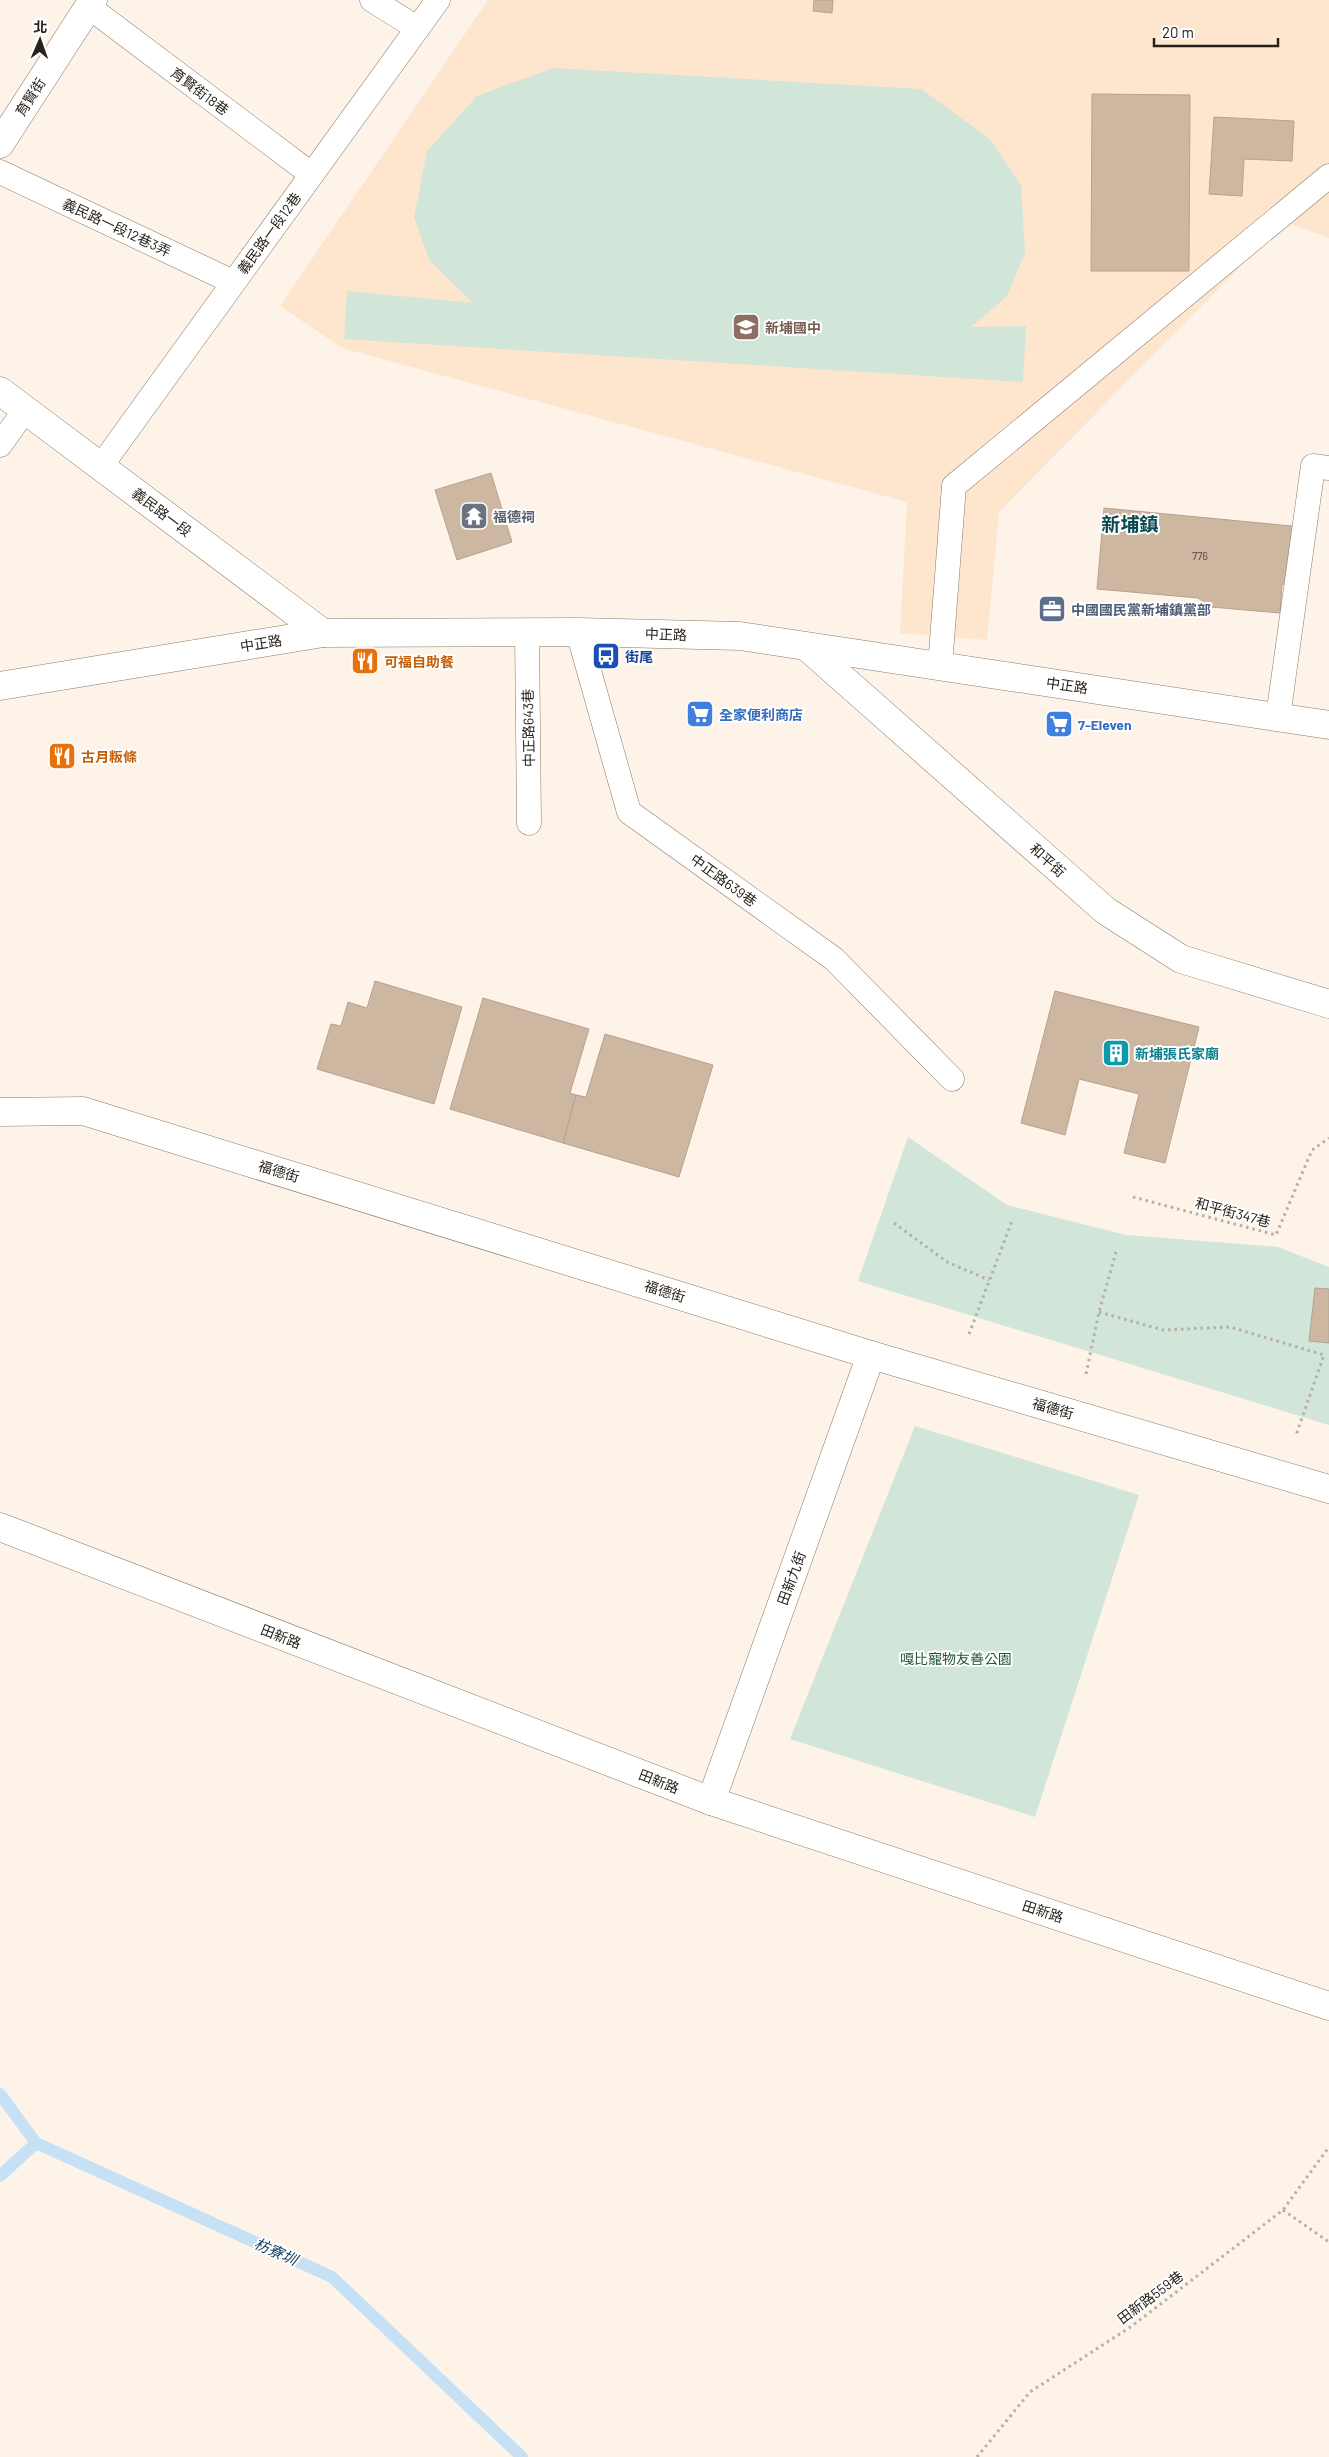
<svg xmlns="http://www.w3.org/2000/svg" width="1329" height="2457" viewBox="0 0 1329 2457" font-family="Barlow,'Noto Sans TC',sans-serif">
<rect width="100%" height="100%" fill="#fef3e8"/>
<path fill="#fee5cd" d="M488,0H1329V238L1284,222L999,512L987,640L900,633L907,502L342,348L280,306Z"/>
<g fill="#d1e5d9">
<path d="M553,68L921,89L990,139L1021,185L1025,253L1007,296L971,327L1026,326L1023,382L344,339L347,291L473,303L429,260L414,217L427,151L477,96Z"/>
<path d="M908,1137L1007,1205L1126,1235L1278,1247L1329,1267V1425L858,1281Z"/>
<path d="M915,1426L1139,1495L1035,1817L790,1739Z"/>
</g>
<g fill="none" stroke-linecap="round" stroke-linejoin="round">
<g stroke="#c6e0f5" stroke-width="12">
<path d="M0,2094L36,2143L332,2277L522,2457"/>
<path d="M0,2176L36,2143"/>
</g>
</g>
<g fill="#ceb7a1" stroke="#b4a291">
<path d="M814,0H833L832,13L813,11Z"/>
<path d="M1092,94L1190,95L1189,271H1091Z"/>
<path d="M1214,117L1294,121L1292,161L1244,159L1242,196L1209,194Z"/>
<path d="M491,473L512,542L457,560L435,490Z"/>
<path d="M1104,508L1302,527L1296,585L1282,584L1280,613L1211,607L1198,598L1097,589Z"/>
<path d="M375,981L462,1007L434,1104L317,1069L331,1024L341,1026L348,1002L367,1008Z"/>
<path d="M1055,991L1199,1027L1165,1163L1124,1153L1139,1094L1079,1079L1065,1135L1021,1123Z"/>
<path d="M483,998L589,1029L570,1093L576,1095L563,1143L450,1109Z"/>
<path d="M605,1034L713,1065L679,1177L563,1143L576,1095L586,1097Z"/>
<path d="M1315,1288L1329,1289V1343L1309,1341Z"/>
</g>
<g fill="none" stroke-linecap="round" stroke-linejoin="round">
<g stroke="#8a7969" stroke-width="25">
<g id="lane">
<path d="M372,0L417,28"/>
<path d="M89,7L311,174"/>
<path d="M0,172L233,282"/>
<path d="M0,445L25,410"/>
<path d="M101,466L438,0"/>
<path d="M527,632L529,823"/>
<path d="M578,632L629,812L834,959L952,1079"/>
<path d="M940,666L954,486L1329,176"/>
<path d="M1278,717L1313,466L1329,468"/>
</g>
</g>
<g stroke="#8a7969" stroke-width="29">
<g id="street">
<path d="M0,144L93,0"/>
<path d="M807,647L1106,911L1181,959L1329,1004"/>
<path d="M0,1112L83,1111L871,1355L1329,1489"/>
<path d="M711,1801L871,1355"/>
</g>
</g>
<g stroke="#8a7969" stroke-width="29">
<g id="secondary">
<path d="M0,391L323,633"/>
<path d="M0,686L323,633L578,632L740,636L1329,725"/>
<path d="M0,1527L711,1801L1329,2006"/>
</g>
</g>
<g stroke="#b7aea4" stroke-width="3" stroke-dasharray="2.5 4" stroke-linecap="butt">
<path d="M1133,1197L1276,1235L1312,1150L1329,1138"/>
<path d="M894,1223L947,1262L989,1280"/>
<path d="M1099,1312L1163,1330L1230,1327L1324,1355L1296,1435"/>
<path d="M969,1334L1012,1221"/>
<path d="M1086,1374L1099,1312L1116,1252"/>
<path d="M1283,2210L1329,2242"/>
<path d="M977,2457L1030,2392L1132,2326L1283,2210L1329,2147"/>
</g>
<use href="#lane" stroke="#fff" stroke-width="24"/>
<use href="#street" stroke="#fff" stroke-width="28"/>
<use href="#secondary" stroke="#fff" stroke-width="28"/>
</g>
<defs>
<g id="school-square" transform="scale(1.4375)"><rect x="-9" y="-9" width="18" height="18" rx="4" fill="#8d6e63" stroke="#fff"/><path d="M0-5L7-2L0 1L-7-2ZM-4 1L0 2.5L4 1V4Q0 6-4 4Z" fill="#fff"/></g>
<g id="temple-square" transform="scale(1.4375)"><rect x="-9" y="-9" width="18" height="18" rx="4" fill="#6b7280" stroke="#fff"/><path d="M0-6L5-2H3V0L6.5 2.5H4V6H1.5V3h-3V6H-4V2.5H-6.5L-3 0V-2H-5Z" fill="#fff"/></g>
<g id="office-square" transform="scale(1.4375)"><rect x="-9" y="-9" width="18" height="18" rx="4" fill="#5c6f8a" stroke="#fff"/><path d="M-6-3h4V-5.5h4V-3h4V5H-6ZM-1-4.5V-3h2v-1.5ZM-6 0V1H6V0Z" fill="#fff"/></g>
<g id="bus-square" transform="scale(1.4375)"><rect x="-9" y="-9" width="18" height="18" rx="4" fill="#1a4fb4" stroke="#fff"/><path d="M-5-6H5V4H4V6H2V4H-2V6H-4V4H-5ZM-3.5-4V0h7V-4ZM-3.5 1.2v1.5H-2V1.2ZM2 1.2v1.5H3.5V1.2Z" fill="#fff"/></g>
<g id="restaurant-square" transform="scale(1.4375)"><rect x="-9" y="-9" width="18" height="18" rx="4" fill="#e8710a" stroke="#fff"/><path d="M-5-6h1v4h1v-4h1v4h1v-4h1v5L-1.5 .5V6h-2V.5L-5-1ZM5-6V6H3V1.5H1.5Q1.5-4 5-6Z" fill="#fff"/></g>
<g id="supermarket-square" transform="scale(1.4375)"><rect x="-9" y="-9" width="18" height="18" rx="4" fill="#3f7fe0" stroke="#fff"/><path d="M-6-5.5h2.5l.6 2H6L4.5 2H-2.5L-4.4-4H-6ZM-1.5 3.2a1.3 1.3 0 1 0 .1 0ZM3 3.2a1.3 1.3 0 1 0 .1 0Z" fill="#fff"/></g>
<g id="building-square" transform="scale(1.4375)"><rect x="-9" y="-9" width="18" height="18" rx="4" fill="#0f9aa8" stroke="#fff"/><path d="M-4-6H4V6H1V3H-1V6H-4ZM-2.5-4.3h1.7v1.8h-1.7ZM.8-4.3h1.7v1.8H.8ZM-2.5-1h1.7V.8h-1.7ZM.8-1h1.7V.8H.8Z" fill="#fff"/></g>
</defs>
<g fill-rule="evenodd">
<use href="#school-square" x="746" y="327"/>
<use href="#temple-square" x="474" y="516"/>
<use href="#office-square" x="1052" y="609"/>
<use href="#bus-square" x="606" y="656"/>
<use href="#restaurant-square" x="365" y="661"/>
<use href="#supermarket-square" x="700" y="714"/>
<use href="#supermarket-square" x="1059" y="724"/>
<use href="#restaurant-square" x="62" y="756"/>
<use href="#building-square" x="1116" y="1053"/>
</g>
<g text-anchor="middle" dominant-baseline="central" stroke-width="4" stroke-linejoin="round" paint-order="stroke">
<g font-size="11" fill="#52473c">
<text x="1200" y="555">776</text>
</g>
<g font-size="14" fill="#29221b" stroke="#fff">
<text transform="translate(200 91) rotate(37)">育賢街18巷</text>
<text transform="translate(30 97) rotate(-57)">育賢街</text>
<text transform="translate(117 227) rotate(25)">義民路一段12巷3弄</text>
<text transform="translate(269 233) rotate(-54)">義民路一段12巷</text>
<text transform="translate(162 512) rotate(37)">義民路一段</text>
<text transform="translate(666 634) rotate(2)">中正路</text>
<text transform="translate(261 643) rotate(-9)">中正路</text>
<text transform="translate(1067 685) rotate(8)">中正路</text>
<text transform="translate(528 728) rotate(-91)">中正路643巷</text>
<text transform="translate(1048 860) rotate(42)">和平街</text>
<text transform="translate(724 880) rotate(36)">中正路639巷</text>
<text transform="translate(279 1171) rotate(17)">福德街</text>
<text transform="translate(1233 1212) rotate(15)">和平街347巷</text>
<text transform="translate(665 1291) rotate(17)">福德街</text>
<text transform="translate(1053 1408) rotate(16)">福德街</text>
<text transform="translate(791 1578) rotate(-70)">田新九街</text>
<text transform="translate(281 1636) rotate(21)">田新路</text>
<text transform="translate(659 1781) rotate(21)">田新路</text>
<text transform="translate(1043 1911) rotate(18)">田新路</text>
<text transform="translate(1150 2297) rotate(-37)">田新路559巷</text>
</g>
<g font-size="14" font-weight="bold" fill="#785e54" stroke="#fff" text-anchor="start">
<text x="765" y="327">新埔國中</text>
</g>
<g font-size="14" font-weight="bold" fill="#5b616d" stroke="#fff" text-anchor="start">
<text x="493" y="516">福德祠</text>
</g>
<g font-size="14" font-weight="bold" fill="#4e5e75" stroke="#fff" text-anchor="start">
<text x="1071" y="609">中國國民黨新埔鎮黨部</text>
</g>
<g font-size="14" font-weight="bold" fill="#164399" stroke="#fff" text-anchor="start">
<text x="625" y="656">街尾</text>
</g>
<g font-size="14" font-weight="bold" fill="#c56008" stroke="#fff" text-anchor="start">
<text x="384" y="661">可福自助餐</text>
<text x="81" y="756">古月粄條</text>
</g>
<g font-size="14" font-weight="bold" fill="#366cbe" stroke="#fff" text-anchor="start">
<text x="719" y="714">全家便利商店</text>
<text x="1078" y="724">7-Eleven</text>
</g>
<g font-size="14" font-weight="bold" fill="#0d838f" stroke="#fff" text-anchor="start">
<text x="1135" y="1053">新埔張氏家廟</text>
</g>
<g font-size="14" fill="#20543b" stroke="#fff">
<text x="956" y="1658">嘎比寵物友善公園</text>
</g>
<g font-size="15" font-style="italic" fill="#113d5b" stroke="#fff">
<text transform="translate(276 2251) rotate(24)">枋寮圳</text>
</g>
<g font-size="19" font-weight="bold" fill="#094950" stroke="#fff">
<text x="1130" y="523">新埔鎮</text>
</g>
</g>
<g transform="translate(40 40) rotate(2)" stroke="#ffffff" stroke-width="4" paint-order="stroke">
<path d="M0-4L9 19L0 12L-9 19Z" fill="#29221b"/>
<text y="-8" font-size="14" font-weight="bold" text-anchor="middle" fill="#29221b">北</text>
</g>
<path d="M1154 38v8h124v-8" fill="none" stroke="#29221b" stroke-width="2.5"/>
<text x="1162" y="38" font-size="15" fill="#29221b" stroke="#ffffff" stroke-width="4" paint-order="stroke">20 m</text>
</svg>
